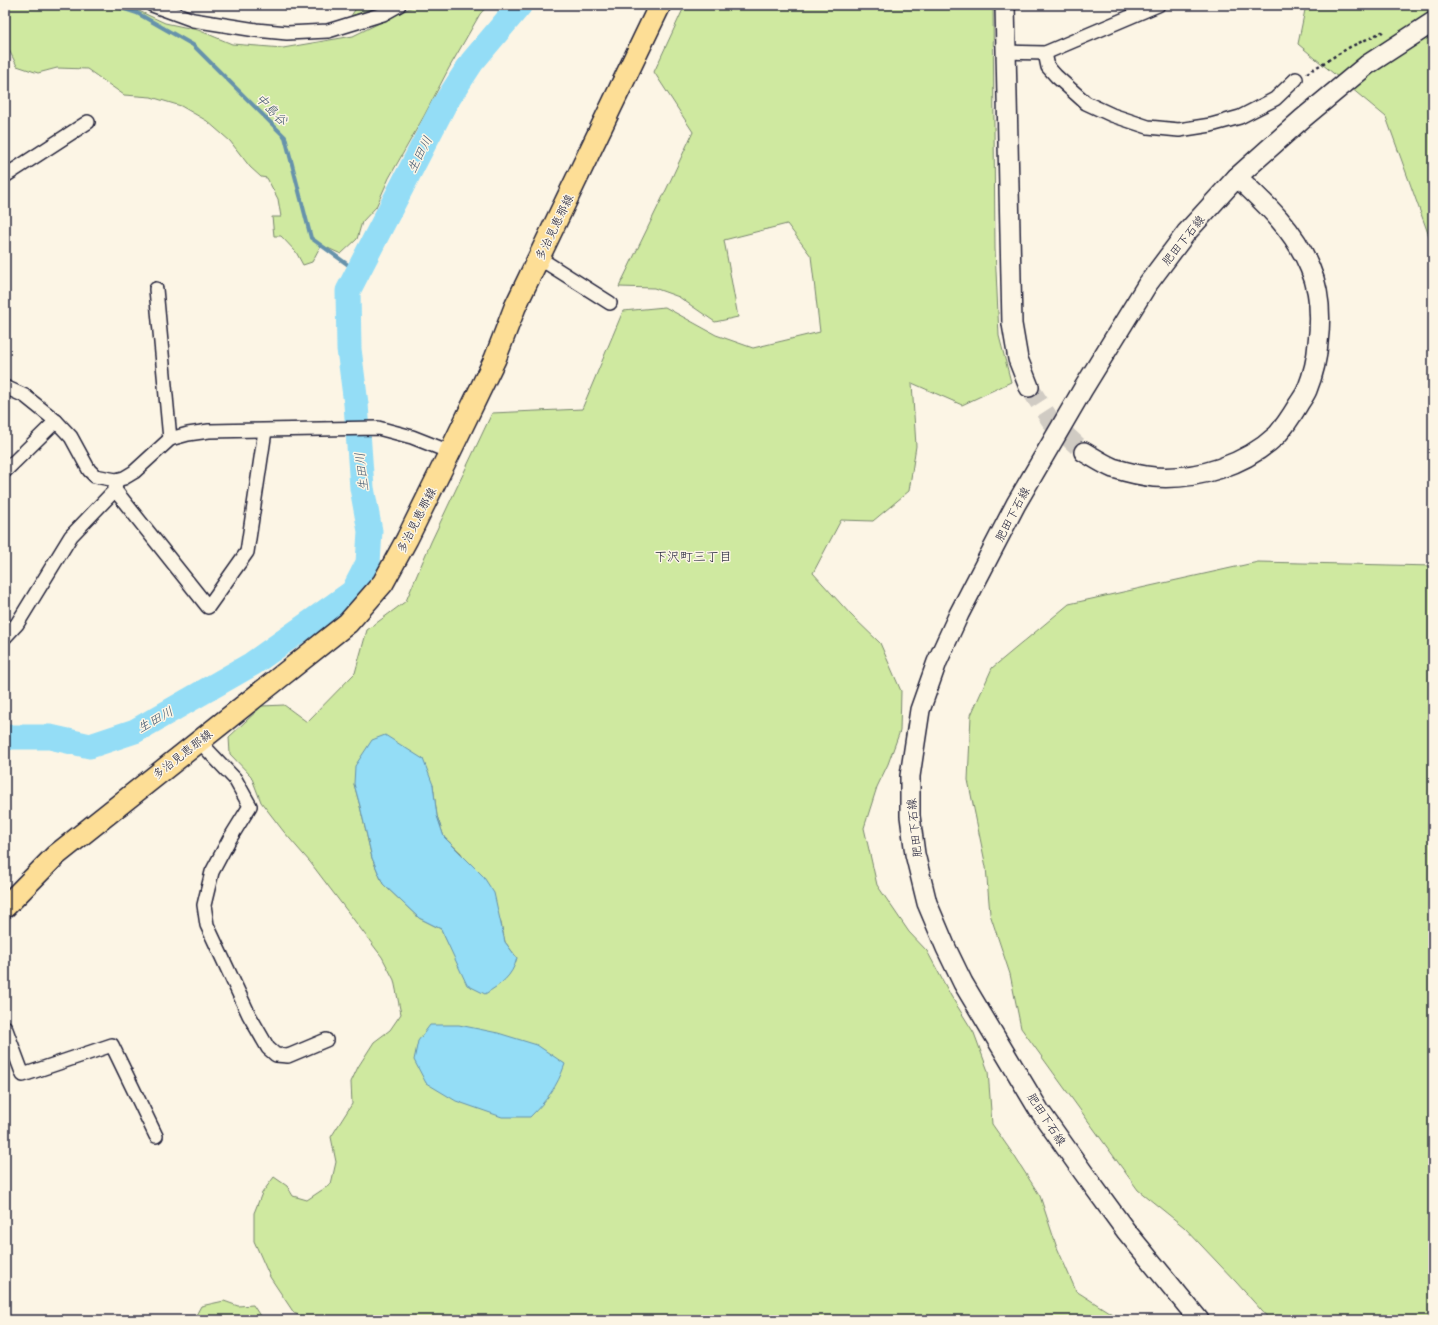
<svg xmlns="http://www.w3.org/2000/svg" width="1438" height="1325" viewBox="0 0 1438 1325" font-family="'Patrick Hand','Klee One',sans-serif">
<rect width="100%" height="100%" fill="#fcf5e5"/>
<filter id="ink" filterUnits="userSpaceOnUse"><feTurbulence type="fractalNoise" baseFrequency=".025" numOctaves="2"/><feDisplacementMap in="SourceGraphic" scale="8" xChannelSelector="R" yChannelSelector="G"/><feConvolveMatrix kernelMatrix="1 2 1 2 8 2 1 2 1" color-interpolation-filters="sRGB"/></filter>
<g filter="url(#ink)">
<g fill="#cfe9a0" stroke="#78866e" fill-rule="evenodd">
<path d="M5,5H91L97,7L126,5L165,23L198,30L232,44L283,48L353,36L416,5H488L480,14L449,68L424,116L389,178L376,207L362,222L357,239L341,254L321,245L312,262L303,265L296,252L281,236H274L272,217H281L278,199L267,178L261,177L250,167L230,141L207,121L181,106L151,97L124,95L87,69L57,68L38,73L17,66L9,50L5,48Z"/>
<path d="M358,5H382L351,16Z"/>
<path d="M685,5H993L995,249L999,336L1011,382L962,405L912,383L916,446L909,491L873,521L841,520L813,573L851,615L880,643L901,691L900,731L888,764L877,787L864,828L877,885L909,932L927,951L951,996L974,1033L988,1071L992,1124L1015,1157L1040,1196L1056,1245L1076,1291L1112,1314L1130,1320H309L294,1313L270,1277L254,1241V1213L262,1193L274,1177L287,1186L293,1196L307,1200L331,1184L336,1162L331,1137L352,1104L351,1082L358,1067L374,1042L390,1030L401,1014L394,980L382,957L310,862L284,832L261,802L251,776L230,754L229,737L262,706L284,705L307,722L355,673L367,630L406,601L431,542L492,413L582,409L623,311L665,307L716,335L753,348L820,332L811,256L787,224L724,240L738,317L715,322L679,297L654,288L619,287L667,188L693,132L654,72ZM354,784L433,785L437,816L444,837L461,853L501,923L505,942L517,958L453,953L441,929L419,918L383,884L372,858L360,806Z"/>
<path d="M1306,5H1433V247L1386,117L1298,44Z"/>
<path d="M1258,562L1433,566V1320H1270L1236,1282L1184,1227L1138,1190L1021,1028L1010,974L990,914L986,867L968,780L971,715L992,668L1069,604Z"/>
<path d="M224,1301L238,1306L253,1305L262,1319V1320H195V1317L201,1306Z"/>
</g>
<g fill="#94ddf6" stroke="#6692ab">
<path d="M385,735L423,759L433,785L437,816L444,837L483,876L494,893L505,942L517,958C512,977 501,984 485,994L467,985L441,929L419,918L383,884L372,858L360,806L354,784L355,766L372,740Z"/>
<path d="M430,1025H459L498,1033L537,1045L565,1064C557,1087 547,1100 530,1117H502L456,1101L426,1083L414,1060L418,1041Z"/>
</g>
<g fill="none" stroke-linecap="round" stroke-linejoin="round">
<path stroke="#6692ab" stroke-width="4" d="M112,5L137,13L193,45L285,137L311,238L358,272"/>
<path stroke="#94ddf6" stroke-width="25" d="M5,739L11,737H50L90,746L135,731L252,664L353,592L368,563L370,531L362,488L356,404L349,349L348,291L444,105L472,62L520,5"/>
<path stroke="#d0cbc3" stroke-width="19" stroke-dasharray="19 10" stroke-linecap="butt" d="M1029,387L1051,421L1084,452"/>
<g stroke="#22223b" stroke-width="16">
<g id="street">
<path d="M152,5L193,20L256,30L287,33L328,31L383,14L399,5"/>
<path d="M1006,52L1045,53L1158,5"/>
<path d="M1045,53L1048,67L1056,76L1086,103L1112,115L1148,127L1179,130L1211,125L1240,117L1275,99L1296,79"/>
<path d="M5,176L88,122"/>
<path d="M539,258L610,303"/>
<path d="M156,289L170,439"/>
<path d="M5,387L25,396L56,421L71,437L89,470L95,476L116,480L124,478L134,472L170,439L188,434L209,431L378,428L412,437L450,452"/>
<path d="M5,471L56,421"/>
<path d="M115,490L208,607L247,552L265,431"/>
<path d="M5,637L17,624L71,536L115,490L116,483"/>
<path d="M199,741L235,779L250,806L229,840L212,872L204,905L207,925L249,1015L268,1048L276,1055L288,1056L326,1040"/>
<path d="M5,1027L23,1075L112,1045L156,1136"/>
</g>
</g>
<g stroke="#22223b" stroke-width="22">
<g id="secondary">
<path d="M1005,5L1012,324L1018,359L1029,387"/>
<path d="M1237,177L1302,119L1367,65L1433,22"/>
<path d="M1084,452C1093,457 1103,464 1113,468C1123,471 1144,476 1154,477C1198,480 1245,465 1277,435C1285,426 1292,415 1298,405C1301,400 1305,395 1307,390C1313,375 1317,359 1318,343C1321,319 1320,291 1310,268C1295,231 1266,204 1237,177L1186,233L1147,285L1083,389L1016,504L959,614L937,662L920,710L910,776V816L915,854L927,903L946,948L963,983L1039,1110L1083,1172L1126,1231L1199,1320"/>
</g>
</g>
<g stroke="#22223b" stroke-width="24">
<path id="primary" d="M5,907L55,856L348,623L383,583L407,539L450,452L495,359L515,307L660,5"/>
</g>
<path stroke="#22223b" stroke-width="2.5" stroke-dasharray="3 3" stroke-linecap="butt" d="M1307,73L1350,47L1382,32L1385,34"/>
<use href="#street" stroke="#fcf5e5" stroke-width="13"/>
<use href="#secondary" stroke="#fcf5e5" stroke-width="19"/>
<use href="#primary" stroke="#fdde96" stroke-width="21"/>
</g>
</g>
<g text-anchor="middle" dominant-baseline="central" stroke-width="3" stroke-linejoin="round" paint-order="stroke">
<g font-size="12" fill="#22223b" stroke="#fcf5e5">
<text transform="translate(554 227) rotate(-64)">多治見恵那線</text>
<text transform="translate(1183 240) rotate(-51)">肥田下石線</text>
<text transform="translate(1012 514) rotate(-62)">肥田下石線</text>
<text transform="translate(416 520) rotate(-63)">多治見恵那線</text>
<text transform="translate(182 754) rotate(-38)">多治見恵那線</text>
<text transform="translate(914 828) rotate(-96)">肥田下石線</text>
<text transform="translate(1047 1119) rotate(57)">肥田下石線</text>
</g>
<g font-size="13" font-style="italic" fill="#445a73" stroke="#fcf5e5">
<text transform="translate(272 109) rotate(45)">中島谷</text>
<text transform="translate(419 154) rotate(-63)">生田川</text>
<text transform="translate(361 472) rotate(-96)">生田川</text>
<text transform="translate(155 719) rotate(-29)">生田川</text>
</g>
<g font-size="13" fill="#22223b" stroke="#fcf5e5">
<text x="693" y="556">下沢町三丁目</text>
</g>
</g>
<rect width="1438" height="1325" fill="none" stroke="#fcf5e5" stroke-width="20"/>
<rect x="10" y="10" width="1418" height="1305" fill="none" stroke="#22223b" stroke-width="1.5" filter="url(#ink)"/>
</svg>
